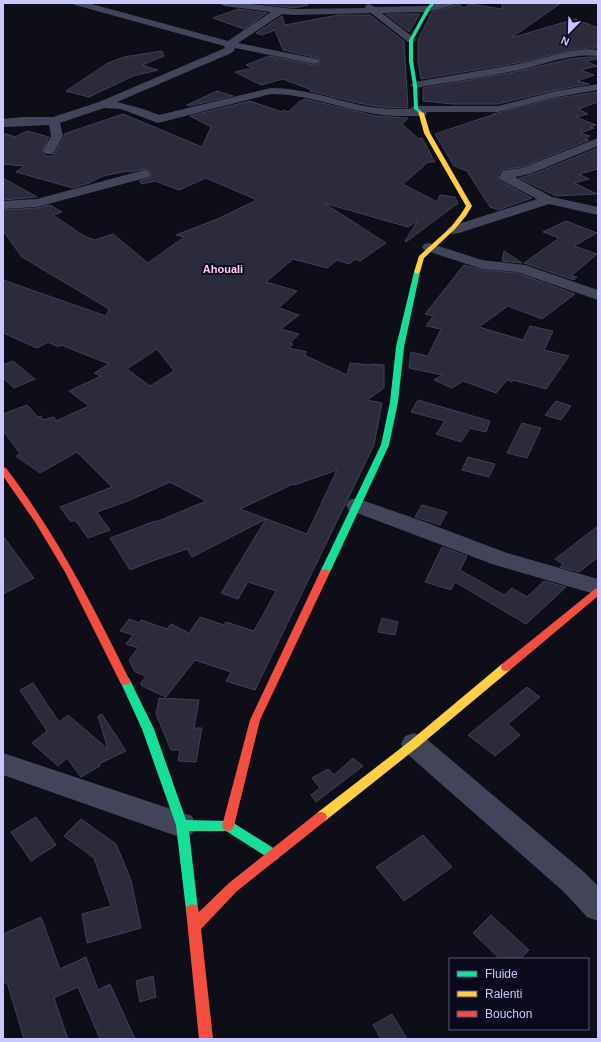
<svg xmlns="http://www.w3.org/2000/svg" width="601" height="1042" viewBox="0 0 601 1042" font-family="Arial,sans-serif">
<rect width="100%" height="100%" fill="#0e0e18"/>
<g fill="#2b2b3c" stroke="#403f58" fill-rule="evenodd">
<path d="M256,3H307L308,5L294,8Z"/>
<path d="M502,3H561L511,38L575,19L598,28V48H589L570,50L523,62L421,79L418,61V40L432,12L454,6L458,4L464,8L470,4L502,9Z"/>
<path d="M238,9L267,13L244,29L213,18Z"/>
<path d="M386,14H420L409,32Z"/>
<path d="M338,15H370L404,41L408,108L380,107L358,103L310,91L312,90L283,79L261,85L235,72L253,68L246,65L269,56L314,65L318,64L320,60L318,58L283,50L275,30L262,35L256,33L282,16L285,25Z"/>
<path d="M162,51L164,56L142,65L158,70L133,76L89,97L66,91L108,63L124,57Z"/>
<path d="M588,57H598V59L585,61L597,66L580,70L594,75L577,81L589,84L556,90L498,104H453L423,101V88L510,73L570,59Z"/>
<path d="M217,91L233,96L189,106L187,105Z"/>
<path d="M598,92V102L578,109L588,114L576,117L596,125L590,127L594,128L580,133L590,136L584,139L589,140L522,167L501,170L498,176L500,181L532,198L498,210L490,207L467,171L454,166L435,134L495,114H493L498,113L557,98Z"/>
<path d="M305,99L376,116L408,118L402,124L419,139L422,138L435,162H428L403,184L437,202L440,195L455,197L458,203L406,242L405,241L418,220L408,227L324,203L386,243L360,261L355,259L349,264L337,260L327,268L293,259L266,282L297,291L279,308L299,315L281,329L299,334L290,343L293,344L289,348L307,352L304,355L347,375L350,363L371,365V364L384,365V388L367,400L382,403L374,445L255,690L226,681L231,672L195,660L166,697L142,686L141,683L146,676L135,672L129,660L138,648L126,644L133,635L120,631L129,619L139,623L141,620L167,629L171,624L189,633L200,617L224,625L226,622L254,631L276,591L248,582L238,599L221,593L266,519L192,557L187,549L152,561L130,570L110,538L155,521L156,522L206,501L170,482L128,501L97,512L110,530L88,538L75,520L71,522L60,507L112,487L77,452L40,473L16,456L20,454L3,430V414L27,405L38,417L41,416L43,420L54,417L56,421L89,406L69,391L101,376L94,373L109,364L61,345L58,347L48,342L37,348L3,333V280L106,316L109,309L22,257L3,231V210L37,208L50,205L62,212L53,215L84,236L95,240L113,234L148,263L184,237L176,235L215,220L257,200L206,178L179,190L155,181L142,184L139,181L149,178L151,174L149,170L144,169L130,172L128,171L103,176L89,183L73,188L16,172L24,166L3,164V133L15,137L27,131L49,137L42,152L45,156H53L64,137V134L123,114L202,147L211,127L190,116L250,101L282,112L283,110L288,112L299,102ZM157,349L174,371L150,386L127,369ZM337,470L307,534L240,509L293,484L294,485Z"/>
<path d="M598,148V169L579,174L589,179L574,183L597,194L556,196L519,178L531,175Z"/>
<path d="M3,178L37,197L3,200Z"/>
<path d="M566,221L597,233L574,246L597,254L571,276L577,277L574,280L524,263L559,238L543,232Z"/>
<path d="M504,251L522,263L502,261Z"/>
<path d="M464,265L482,270L517,273L575,294L542,319L508,306L479,327L523,340L530,326L553,331L544,350L569,356L546,389L513,380L512,382L507,380L496,393L463,381L452,388L434,380L442,375L409,368L411,352L428,356L441,329L426,326L433,316L425,314Z"/>
<path d="M13,361L35,379L14,388L3,378V365Z"/>
<path d="M418,400L490,421L486,432L470,428L461,442L436,434L445,421L411,412Z"/>
<path d="M556,401L571,406L561,420L545,415Z"/>
<path d="M522,423L541,428L527,458L507,453Z"/>
<path d="M468,457L495,464L489,477L462,470Z"/>
<path d="M422,505L447,512L440,525L415,517Z"/>
<path d="M598,526V557L579,572L560,567L563,564L555,559Z"/>
<path d="M3,536L34,578L3,594Z"/>
<path d="M442,547L467,556L460,570L504,595L512,588L527,597L544,581L566,587L526,624L455,582L451,590L425,582Z"/>
<path d="M382,618L398,622L395,635L378,632Z"/>
<path d="M33,683L59,722L68,715L108,749L98,716L102,714L126,751L99,764L100,766L81,777L67,758L58,766L32,743L47,731L20,690Z"/>
<path d="M527,687L540,697L508,724L520,735L495,756L468,735Z"/>
<path d="M159,698L199,700L194,728H202L196,762L178,761L180,750H171L156,714Z"/>
<path d="M353,758L363,766L316,802L311,795L320,788L312,778L328,769L334,775Z"/>
<path d="M36,817L56,845L31,861L11,832Z"/>
<path d="M81,819L116,844L131,880L141,928L87,943L82,914L111,906L94,858L64,836Z"/>
<path d="M423,835L452,867L404,901L376,867Z"/>
<path d="M491,915L529,950L520,959H500L473,933Z"/>
<path d="M41,917L60,969L86,957L98,990L110,984L135,1039H100L78,987L54,998L68,1039H24L7,982L3,984V934Z"/>
<path d="M153,976L156,997L140,1002L136,981Z"/>
<path d="M392,1014L407,1039H381L373,1025Z"/>
</g>
<g fill="none" stroke-linecap="round" stroke-linejoin="round">
<g fill="#42455a" fill-rule="evenodd">
<path d="M73,3H88L228,41L271,12L224,6L219,3H243L294,9L365,8L366,5L369,4L375,7L428,6L440,3H456L454,5L428,12L382,13L414,38L416,40L414,42H408L371,13L294,15L282,14L238,43L318,59L319,61L318,63L314,64L235,48L234,51L229,54L117,102L143,109L159,115L271,88C306,88 337,101 370,107C384,109 397,109 410,109L412,107L416,106H498L556,91L598,84V90L557,97L498,112H427L426,115L422,116C405,116 387,117 370,113C336,107 306,94 271,94L158,123L121,109L104,108L60,123L63,136L53,154H45L43,151L51,136L49,125L3,127V119L22,117H53L99,102L225,48L224,46L75,5Z"/>
<path d="M589,49L598,50V56C572,53 548,63 523,69C488,77 451,82 415,88L410,85L415,82L523,63L570,51Z"/>
<path d="M598,138V146L530,174L515,177L552,197L598,207V215L549,204L459,233L454,234L449,233L447,230L449,227L537,199L501,180L499,177L502,171L522,168Z"/>
<path d="M144,170L149,171L150,174L149,177L37,207L3,209V201L37,199Z"/>
<path d="M429,243L482,260L525,265L598,290V300L517,272L482,269L424,250L422,247L424,244Z"/>
<path d="M356,498L425,522L507,553L598,579V595L492,564L349,510L346,505L349,500Z"/>
<path d="M414,733L423,736L584,872L598,886V921L587,917L564,892L405,752L401,744L405,736Z"/>
<path d="M3,753L192,816L196,825L192,834L182,838L3,775Z"/>
</g>
<g fill="#16e098" fill-rule="evenodd">
<path d="M431,3H435L430,9L413,40V61L417,85L418,108L422,112L420,113L414,109L413,85L409,61V40L426,9Z"/>
<path d="M417,270L420,272L404,347L398,402L389,445L330,572L328,574H322L320,572L381,445L390,402L396,347L414,272Z"/>
<path d="M125,677L129,678L154,729L186,820L228,821L232,822L278,851L280,855L278,859L274,861L270,859L226,831H189L198,910L197,914L192,916L187,914L186,910L176,825L142,729L120,681L121,678Z"/>
</g>
<g fill="#ffcf43" fill-rule="evenodd">
<path d="M418,111L424,113L430,133L472,206L466,216L455,229L424,258L420,272L417,274L414,272L419,256L451,227L461,214L466,206L424,133Z"/>
<path d="M506,663L510,664L511,667L510,670L418,747L325,821L321,822L317,821L315,817L317,813L410,741L502,664Z"/>
</g>
<g fill="#f24e42" fill-rule="evenodd">
<path d="M3,467L6,468C56,534 94,607 130,681L129,684L125,685L121,684L65,572L35,522L3,476Z"/>
<path d="M325,569L328,570L330,572L260,720L234,826L232,830L228,831L224,830L222,826L250,720L320,572L322,570Z"/>
<path d="M598,588V596L510,670L506,671L502,670L501,667L502,664L595,589Z"/>
<path d="M321,812L325,813L327,817L325,821L237,891L201,929L213,1039H199L186,910L187,906L192,904L197,906L199,912L229,883L317,813Z"/>
</g>
</g>
<g text-anchor="middle" dominant-baseline="central" stroke-width="4" stroke-linejoin="round" paint-order="stroke">
<g font-size="11" font-weight="bold" fill="#ffc8f4" stroke="#0b0a1c">
<text x="223" y="269">Ahouali</text>
</g>
</g>
<rect width="601" height="1042" fill="none" stroke="#c6c8ff" stroke-width="8"/>
<rect x="449" y="958" width="140" height="72" fill="#0b0a1c" stroke="#565677"/>
<rect x="457" y="971" width="20" height="6" fill="#16e098" stroke="#565677"/>
<text x="485" y="978" font-size="12" fill="#c6c8ff">Fluide</text>
<rect x="457" y="991" width="20" height="6" fill="#ffcf43" stroke="#565677"/>
<text x="485" y="998" font-size="12" fill="#c6c8ff">Ralenti</text>
<rect x="457" y="1011" width="20" height="6" fill="#f24e42" stroke="#565677"/>
<text x="485" y="1018" font-size="12" fill="#c6c8ff">Bouchon</text>
<g transform="translate(569 32) rotate(203)" stroke="#0b0a1c" stroke-width="3" paint-order="stroke">
<path d="M0-3L7 15L0 10L-7 15Z" fill="#c6c8ff"/>
<text y="-6" font-size="11" font-weight="bold" text-anchor="middle" fill="#c6c8ff">N</text>
</g>
</svg>
